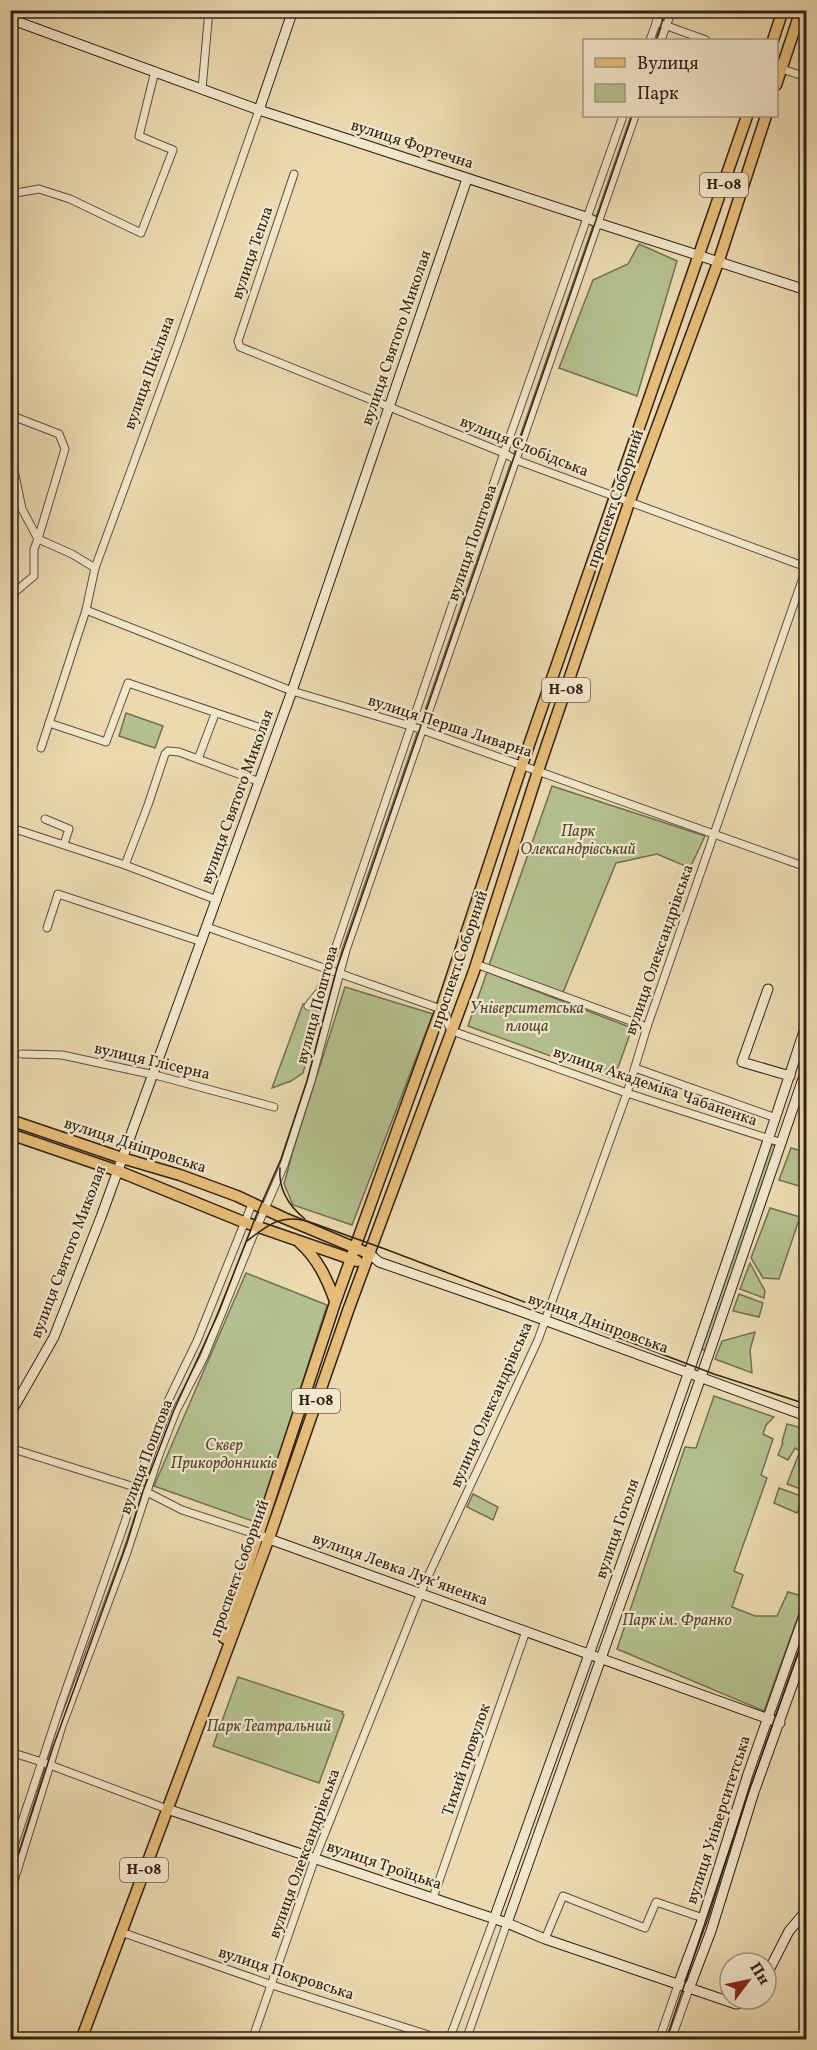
<svg xmlns="http://www.w3.org/2000/svg" width="817" height="2050" viewBox="0 0 817 2050" font-family="Vollkorn,serif">
<rect width="100%" height="100%" fill="#ebdab0"/>
<filter id="stains"><feTurbulence type="fractalNoise" baseFrequency=".00333" numOctaves="4"/><feColorMatrix values="0 0 0 0 .2 0 0 0 0 .09 0 0 0 0 .02 0 0 0 .5 -.17"/></filter>
<radialGradient id="worn" r=".72"><stop offset=".6" stop-color="#630" stop-opacity="0"/><stop offset="1" stop-color="#630" stop-opacity=".3"/></radialGradient>
<g fill="#b3c18e" stroke="#727151" stroke-width="1.5">
<path d="M639,244L677,261L637,396L559,368L593,280L628,264Z"/>
<path d="M126,713L163,726L155,748L119,736Z"/>
<path d="M552,786L705,836L690,868L657,854L616,863L562,995L488,968Z"/>
<path d="M487,972L632,1028L614,1079L468,1026Z"/>
<path d="M345,987L433,1014L352,1225L293,1205L284,1184L293,1151Z"/>
<path d="M303,1004L321,1010L303,1073L291,1081L272,1088Z"/>
<path d="M771,1144L776,1146L707,1351L701,1349Z"/>
<path d="M791,1148L806,1152V1188L779,1180Z"/>
<path d="M770,1208L800,1217L779,1279L763,1278L751,1258Z"/>
<path d="M750,1263L765,1291L764,1298L740,1289Z"/>
<path d="M246,1273L327,1305L258,1523L154,1486Z"/>
<path d="M739,1294L763,1303L759,1317L733,1311Z"/>
<path d="M755,1332L750,1350L752,1373L715,1359L722,1341Z"/>
<path d="M714,1396L774,1417L766,1425L763,1434L773,1439L761,1475L767,1478L734,1571L743,1575L732,1607L755,1616H777L788,1592L805,1597L764,1711L617,1649L685,1447L696,1448Z"/>
<path d="M787,1424L806,1429V1491L787,1484L800,1451L795,1448L788,1460L778,1455L783,1443L782,1442Z"/>
<path d="M779,1488L804,1497L797,1513L774,1503Z"/>
<path d="M473,1494L498,1507L493,1520L467,1507Z"/>
<path d="M238,1677L343,1712L342,1714L344,1715L319,1783L213,1746Z"/>
</g>
<g fill="none" stroke-linecap="round" stroke-linejoin="round">
<g stroke="#604f3b" stroke-width="9">
<g id="street">
<path d="M656,22L706,40"/>
<path d="M650,40L661,10"/>
<path d="M661,40L672,10"/>
<path d="M776,67L806,77"/>
<path d="M202,89L209,10"/>
<path d="M10,98V101"/>
<path d="M294,174L238,341L240,347L504,453L516,460L806,567"/>
<path d="M10,194L39,189L70,199L141,233L173,150L139,136L155,71"/>
<path d="M10,415L59,434L65,449L38,539L22,509L10,451"/>
<path d="M10,596L34,576V549L38,539L72,554L95,568"/>
<path d="M86,610L292,691L417,728L806,867"/>
<path d="M49,723L106,742L128,683L258,727"/>
<path d="M41,748L86,610L95,568L177,345L259,110"/>
<path d="M198,759L215,714"/>
<path d="M45,819L69,829L64,844"/>
<path d="M18,830L125,865L217,900"/>
<path d="M125,865L148,805L165,754L168,751L179,752L260,782"/>
<path d="M207,927L441,1009C449,1014 445,1024 452,1031L627,1093L782,1143"/>
<path d="M47,928L58,894L202,942"/>
<path d="M476,964L647,1027"/>
<path d="M308,1006L320,991L328,970L504,453L623,116"/>
<path d="M22,1054L62,1055L159,1076L274,1107"/>
<path d="M635,1068L776,1118"/>
<path d="M10,1448L141,1489L182,1510L258,1535"/>
<path d="M10,1752L42,1762L167,1809"/>
<path d="M10,1858L61,1704L125,1522L135,1487L168,1401L197,1341L252,1204"/>
<path d="M10,1894L62,1726L126,1555L159,1455L176,1411L204,1357L253,1236L284,1165L311,1081L346,950L635,116"/>
<path d="M433,1898L526,1631"/>
<path d="M121,1932L272,1985L444,2040"/>
<path d="M545,1939L563,1896L645,1928L656,1902L703,1918"/>
<path d="M252,2040L315,1858L424,1585L538,1340L627,1093L647,1027L806,569"/>
<path d="M449,2040L494,1919"/>
<path d="M466,2040L507,1923"/>
<path d="M659,2040L678,1985"/>
<path d="M671,2040L689,1989"/>
</g>
</g>
<g stroke="#312114" stroke-width="11">
<g id="secondary">
<path d="M10,19L259,110L586,217L598,223L806,290"/>
<path d="M259,110L293,10"/>
<path d="M768,989L742,1062L790,1076"/>
<path d="M370,1254L379,1262L517,1310L806,1416"/>
<path d="M10,1414L54,1337L101,1217L292,691L467,179"/>
<path d="M258,1535L780,1723"/>
<path d="M167,1809L507,1923L545,1939L736,2004L749,2002L753,1999"/>
<path d="M494,1919C601,1622 708,1325 806,1025"/>
<path d="M507,1923L701,1377L806,1070"/>
<path d="M766,1976L789,1931L806,1911"/>
<path d="M678,1985L703,1918L748,1774L806,1610"/>
<path d="M689,1989L711,1931L754,1792L806,1647"/>
</g>
</g>
<g stroke="#312114" stroke-width="13">
<g id="primary">
<path d="M773,40L783,10"/>
<path d="M776,85L801,10"/>
<path d="M10,1120L122,1158L180,1175L237,1196L284,1218L370,1254"/>
<path d="M10,1134L118,1171L241,1221L357,1261"/>
<path d="M300,1243C318,1259 327,1279 335,1301"/>
<path d="M224,1638L336,1300L441,1009L522,765L747,116"/>
<path d="M81,2040L269,1538L349,1308L474,971L538,771L629,503L719,260L766,116"/>
</g>
</g>
<use href="#street" stroke="#f2e7cc" stroke-width="7"/>
<use href="#secondary" stroke="#f2e7cc" stroke-width="9"/>
<use href="#primary" stroke="#e6bd78" stroke-width="10"/>
<g stroke="#312114" stroke-width="1.5">
<path d="M656,40L666,10"/>
<path d="M280,1168C278,1190 289,1206 305,1219"/>
<path d="M247,1241C268,1225 280,1214 307,1221L385,1249L714,1374L806,1404"/>
<path d="M10,1881L53,1747L127,1543L143,1491L174,1410L218,1314L256,1216L281,1159L307,1081L337,968L632,116"/>
<path d="M666,2040L749,1791L806,1630"/>
</g>
</g>
<g text-anchor="middle" dominant-baseline="central" stroke-width="4.5" stroke-linejoin="round" paint-order="stroke">
<g fill="#f2e7cc" stroke="#6b5c4b" stroke-width="1.5">
<rect x="700" y="173" width="48" height="24" rx="4.5"/>
<rect x="542" y="678" width="48" height="24" rx="4.5"/>
<rect x="292" y="1389" width="48" height="24" rx="4.5"/>
<rect x="120" y="1858" width="48" height="24" rx="4.5"/>
</g>
<g font-size="15" font-weight="bold" fill="#312114">
<text x="724" y="185">Н-08</text>
<text x="566" y="690">Н-08</text>
<text x="316" y="1401">Н-08</text>
<text x="144" y="1870">Н-08</text>
</g>
<g font-size="16" fill="#312114" stroke="#f2e7cc">
<text transform="translate(412 145) rotate(18)">вулиця Фортечна</text>
<text transform="translate(253 253) rotate(-71)">вулиця Тепла</text>
<text transform="translate(397 338) rotate(-71)">вулиця Святого Миколая</text>
<text transform="translate(150 373) rotate(-70)">вулиця Шкільна</text>
<text transform="translate(524 447) rotate(22)">вулиця Слобідська</text>
<text transform="translate(616 499) rotate(-71)">проспект Соборний</text>
<text transform="translate(473 543) rotate(-71)">вулиця Поштова</text>
<text transform="translate(450 727) rotate(18)">вулиця Перша Ливарна</text>
<text transform="translate(238 797) rotate(-70)">вулиця Святого Миколая</text>
<text transform="translate(660 950) rotate(-71)">вулиця Олександрівська</text>
<text transform="translate(460 960) rotate(-71)">проспект Соборний</text>
<text transform="translate(318 1005) rotate(-75)">вулиця Поштова</text>
<text transform="translate(152 1062) rotate(13)">вулиця Глісерна</text>
<text transform="translate(655 1087) rotate(19)">вулиця Академіка Чабаненка</text>
<text transform="translate(135 1146) rotate(18)">вулиця Дніпровська</text>
<text transform="translate(69 1252) rotate(-69)">вулиця Святого Миколая</text>
<text transform="translate(598 1324) rotate(20)">вулиця Дніпровська</text>
<text transform="translate(492 1405) rotate(-66)">вулиця Олександрівська</text>
<text transform="translate(147 1457) rotate(-69)">вулиця Поштова</text>
<text transform="translate(618 1529) rotate(-71)">вулиця Гоголя</text>
<text transform="translate(240 1569) rotate(-70)">проспект Соборний</text>
<text transform="translate(400 1570) rotate(20)">вулиця Левка Лукʼяненка</text>
<text transform="translate(467 1760) rotate(-71)">Тихий провулок</text>
<text transform="translate(719 1820) rotate(-72)">вулиця Університетська</text>
<text transform="translate(305 1854) rotate(-70)">вулиця Олександрівська</text>
<text transform="translate(384 1866) rotate(19)">вулиця Троїцька</text>
<text transform="translate(286 1974) rotate(18)">вулиця Покровська</text>
</g>
<g font-size="16" font-style="italic" fill="#524932" stroke="#f2e7cc">
<text x="578" y="832">Парк<tspan x="578" dy="18">Олександрівський</tspan></text>
<text x="527" y="1009">Університетська<tspan x="527" dy="18">площа</tspan></text>
<text x="224" y="1446">Сквер<tspan x="224" dy="18">Прикордонників</tspan></text>
<text x="677" y="1621">Парк ім. Франко</text>
<text x="269" y="1727">Парк Театральний</text>
</g>
</g>
<rect width="817" height="2050" fill="none" stroke="#ebdab0" stroke-width="36"/>
<rect x="12" y="12" width="793" height="2026" fill="none" stroke="#312114" stroke-width="3"/>
<rect x="18" y="18" width="781" height="2014" fill="none" stroke="#312114" stroke-width="1.5"/>
<rect x="583" y="39" width="195" height="78" fill="#f2e7cc" stroke="#a59882" stroke-width="1.5"/>
<rect x="595" y="58" width="30" height="9" fill="#e6bd78" stroke="#a59882" stroke-width="1.5"/>
<text x="637" y="69" font-size="18" fill="#312114">Вулиця</text>
<rect x="595" y="84" width="30" height="18" fill="#b3c18e" stroke="#a59882" stroke-width="1.5"/>
<text x="637" y="99" font-size="18" fill="#312114">Парк</text>
<g transform="translate(748 1981) rotate(58)"><circle r="28" fill="#f2e7cc" stroke="#a59882" stroke-width="1.5"/>
<path d="M0-4.5L10 22L0 15L-10 22Z" fill="#8f2418"/>
<text y="-9" font-size="16" font-weight="bold" text-anchor="middle" fill="#312114">Пн</text>
</g>
<rect width="100%" height="100%" filter="url(#stains)"/>
<rect width="100%" height="100%" fill="url(#worn)"/>
</svg>
